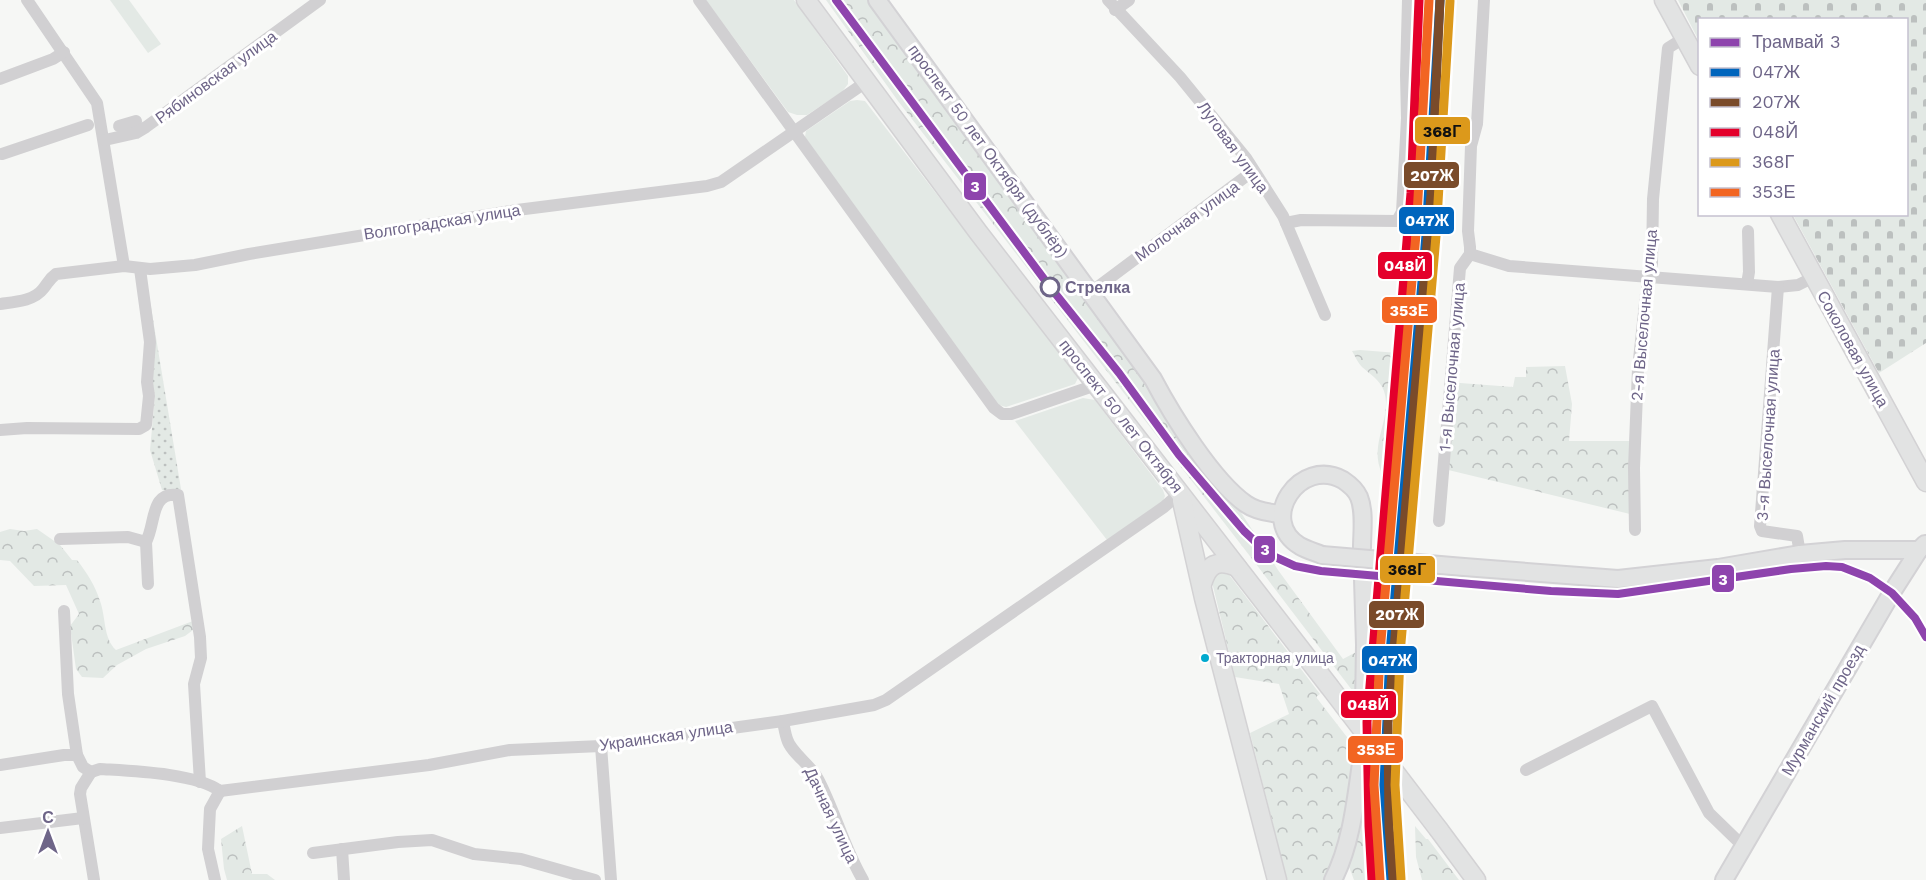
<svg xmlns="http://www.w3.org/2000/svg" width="1926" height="880" viewBox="0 0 1926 880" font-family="'Work Sans',sans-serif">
<defs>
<pattern id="grass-dots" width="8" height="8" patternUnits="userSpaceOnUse" patternTransform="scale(1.5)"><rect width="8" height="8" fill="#e3e9e5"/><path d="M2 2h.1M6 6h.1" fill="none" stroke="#bcc0bf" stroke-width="1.8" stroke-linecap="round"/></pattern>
<pattern id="forest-crowns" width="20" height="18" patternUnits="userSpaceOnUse" patternTransform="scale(1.5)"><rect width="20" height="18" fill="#e3e9e5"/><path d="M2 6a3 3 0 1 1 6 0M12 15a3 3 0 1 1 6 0" fill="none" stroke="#bcc0bf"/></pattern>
<pattern id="cemetery-stones" width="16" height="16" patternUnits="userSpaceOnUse" patternTransform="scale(1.5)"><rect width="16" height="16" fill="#e3e9e5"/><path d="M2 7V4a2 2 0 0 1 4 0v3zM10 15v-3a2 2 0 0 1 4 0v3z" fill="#bcc0bf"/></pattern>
</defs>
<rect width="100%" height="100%" fill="#f6f7f5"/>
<path fill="url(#grass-dots)" d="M147,283L181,489L174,492L162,490L150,450L155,396L152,381Z"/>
<g fill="url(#forest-crowns)">
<path d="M826,0H870L1233,500L1278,570L1343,659L1360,650L1358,698L1256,564L898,101Z"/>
<path d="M1360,350L1398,353L1387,482C1363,448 1394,421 1384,391C1379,379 1371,375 1362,367C1358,363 1355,356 1352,351Z"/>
<path d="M1565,366L1572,404L1569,441H1631L1630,514L1440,468L1447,382L1513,387L1515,377H1526V367Z"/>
<path d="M10,529L24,531L37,529L60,545L72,560H77C87,573 95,585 100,601C106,617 103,638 116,650L193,621V630L185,636L146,649L117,665L103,678L82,677L76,669L70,626L79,614L66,585L34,586L10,561L0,560V532Z"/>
<path d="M1214,571L1227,572L1320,694L1316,697L1357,750L1342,837L1326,880H1287L1250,733L1289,714L1279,684L1235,677L1211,578Z"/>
<path d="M1366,762L1372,769L1369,826L1373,880H1354L1348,864Z"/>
<path d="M242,826L252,874H267L275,880H227L224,869L221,839Z"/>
<path d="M1415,826L1426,839H1428L1459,880H1422L1416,857Z"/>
</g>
<path fill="url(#cemetery-stones)" d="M1678,0H1926V343L1879,373L1793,215L1906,214V20H1700L1699,41Z"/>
<g fill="#e3e9e5">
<path d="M110,0H129L161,44L148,53Z"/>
<path d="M706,0H794L848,76V84L842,92L807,115H797L788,112Z"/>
<path d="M857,100L865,101L1078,378L1075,384L1006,407L999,405L805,137L806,131L850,101Z"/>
<path d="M1083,398L1095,400L1163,490L1165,496L1163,501L1107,540L1015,421Z"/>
</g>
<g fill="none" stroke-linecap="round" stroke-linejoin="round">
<g stroke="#d3d2d5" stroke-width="20">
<g id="secondary">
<path d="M877,0L1153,379C1172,415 1213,481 1246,504C1256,511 1269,513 1281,514"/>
<path d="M1322,555C1315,552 1307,550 1300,546C1257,520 1300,456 1343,480C1349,484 1356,490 1359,497C1365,512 1362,532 1362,548"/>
<path d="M1464,567L1618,579L1718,568L1800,554L1845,550H1919"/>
<path d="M1363,579L1365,645L1364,707"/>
<path d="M1333,880C1352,843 1356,797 1362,756"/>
<path d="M1724,880L1894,589L1919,550L1925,544"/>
</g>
</g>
<g stroke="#d3d2d4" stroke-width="21">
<g id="primary">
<path d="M806,0L978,232L1329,686"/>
<path d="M1664,0L1700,66"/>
<path d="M1780,214L1926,482"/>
<path d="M1182,501L1204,598L1277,880"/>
<path d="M1202,584C1208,564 1217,559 1237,567"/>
<path d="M1439,830L1476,880"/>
</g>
</g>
<g stroke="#d1d0d2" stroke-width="12">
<path d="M27,0L97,103L124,266"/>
<path d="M699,0L994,408L1002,414H1011L1096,385"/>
<path d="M1108,0L1180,77L1246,158L1283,216L1325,315"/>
<path d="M1115,10L1129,0"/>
<path d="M0,79L53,59L64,52"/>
<path d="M119,126L136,121"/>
<path d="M105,140L136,133L146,127L320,0"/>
<path d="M2,154L88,125"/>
<path d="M1286,223L1301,220L1397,221L1402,212L1407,118L1406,75L1408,0"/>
<path d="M1470,254L1509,266L1778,287L1798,285L1814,277"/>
<path d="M1747,284L1749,272L1748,231"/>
<path d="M1778,287L1760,526L1762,531L1797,536L1800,554"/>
<path d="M1091,292L1253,171"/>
<path d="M0,304C14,302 34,301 43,289C48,283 49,279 56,274L124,266L150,269L195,265L249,254L517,210L707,186L721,182L866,82"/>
<path d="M0,430L27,428L139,429L146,425L149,396L147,382L150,342L140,269"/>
<path d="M1439,521L1460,268L1470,254V247L1468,231L1471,146L1477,124L1484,0"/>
<path d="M1635,530L1634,468L1638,369L1646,294L1652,263L1653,199L1668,48L1684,38"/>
<path d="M60,539L128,537L146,542C156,523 150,491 178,495L200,637L201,658L194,684L200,782"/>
<path d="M146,542L148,584"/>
<path d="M64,611L68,694L77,755L83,767L91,772"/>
<path d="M783,721C784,727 785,733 787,739C791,753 810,764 818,779C835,811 844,848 863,880"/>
<path d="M601,746L611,880"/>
<path d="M0,765L64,755H77"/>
<path d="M1526,770L1652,706L1709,813L1744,847"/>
<path d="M91,772L100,769C131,771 195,773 220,791L429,765L510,750L601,746L783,721L874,705L886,700L1164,507L1180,493"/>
<path d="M91,772L81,788L80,794L94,880"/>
<path d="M0,828L83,818"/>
<path d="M342,849L344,880"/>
<path d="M313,853L398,842L432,840L474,854L521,859L595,880"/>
<path d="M215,880L208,849L210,809L220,791"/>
</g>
<use href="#secondary" stroke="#e2e3e3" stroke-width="16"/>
<use href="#primary" stroke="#e2e3e3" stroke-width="18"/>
<g stroke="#d3d2d5" stroke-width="20" stroke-linecap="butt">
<path id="secondary-bridge" d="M1322,555L1464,567"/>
</g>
<g stroke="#d3d2d4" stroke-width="21" stroke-linecap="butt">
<path id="primary-bridge" d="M1329,686L1439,830"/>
</g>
<use href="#secondary-bridge" stroke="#e2e3e3" stroke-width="16"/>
<use href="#primary-bridge" stroke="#e2e3e3" stroke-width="18"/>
<g stroke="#fff" stroke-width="14">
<path id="rail-1" d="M1391,880L1384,785L1390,653L1426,235L1440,0"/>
</g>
<g stroke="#fff" stroke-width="14">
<path id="rail-2" d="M1393,879L1389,826L1388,723L1431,195L1440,0"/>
</g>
<g stroke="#fff" stroke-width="14">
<path id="rail-3" d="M1372,880L1369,826L1367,722L1411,193L1419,0"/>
</g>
<g stroke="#fff" stroke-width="14">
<path id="rail-4" d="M1401,879L1395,785L1400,654L1436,236L1450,1"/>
</g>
<g stroke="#fff" stroke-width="14">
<path id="rail-5" d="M1380,880L1374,785L1380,652L1416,234L1429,0"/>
</g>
<use href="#rail-1" stroke="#0065bd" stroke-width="9"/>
<use href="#rail-2" stroke="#7a4b2a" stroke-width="9"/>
<use href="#rail-3" stroke="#e4002b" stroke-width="9"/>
<use href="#rail-4" stroke="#dc991b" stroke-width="9"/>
<use href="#rail-5" stroke="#f26522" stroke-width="9"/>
<g stroke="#fff" stroke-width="12">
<path id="tram-1" d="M836,0L1050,287L1119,373L1179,455L1244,531L1260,546L1273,556L1295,566L1321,571L1551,591L1618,594L1791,569L1826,566L1842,567L1870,578L1892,593L1915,618L1926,637"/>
</g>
<use href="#tram-1" stroke="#8e44ad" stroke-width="8"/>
</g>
<circle fill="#fff" stroke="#6e6588" stroke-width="3" cx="1050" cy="287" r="9"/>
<circle fill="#00a9ce" stroke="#fff" stroke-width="2" cx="1205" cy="658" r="5"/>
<g text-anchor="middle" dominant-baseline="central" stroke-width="6" stroke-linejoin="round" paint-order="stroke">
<g font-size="14" fill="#6e6588" stroke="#fff" text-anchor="start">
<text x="1216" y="658">Тракторная улица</text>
</g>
<g font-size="16" fill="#6e6588" stroke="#fff">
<text transform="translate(216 77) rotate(-36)">Рябиновская улица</text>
<text transform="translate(1233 147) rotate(54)">Луговая улица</text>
<text transform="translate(988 151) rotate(54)">проспект 50 лет Октября (дублёр)</text>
<text transform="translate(1187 221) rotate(-36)">Молочная улица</text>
<text transform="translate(442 222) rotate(-9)">Волгоградская улица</text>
<text transform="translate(1644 315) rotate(-85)">2-я Выселочная улица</text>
<text transform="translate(1853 349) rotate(61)">Соколовая улица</text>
<text transform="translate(1452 367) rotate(-85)">1-я Выселочная улица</text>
<text transform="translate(1121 416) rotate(52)">проспект 50 лет Октября</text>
<text transform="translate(1768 435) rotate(-86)">3-я Выселочная улица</text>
<text transform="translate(1823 710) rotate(-60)">Мурманский проезд</text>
<text transform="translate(666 736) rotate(-8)">Украинская улица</text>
<text transform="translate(831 815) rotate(65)">Дачная улица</text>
</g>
<g font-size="16" font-weight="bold" fill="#6e6588" stroke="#fff" text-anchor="start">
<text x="1065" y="287">Стрелка</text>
</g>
</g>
<g stroke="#fff" stroke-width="2">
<rect x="1414" y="116" width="57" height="29" rx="6" fill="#dc991b"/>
<rect x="1403" y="161" width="57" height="28" rx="6" fill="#7a4b2a"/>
<rect x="963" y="172" width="24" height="29" rx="6" fill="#8e44ad"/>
<rect x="1398" y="206" width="57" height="29" rx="6" fill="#0065bd"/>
<rect x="1377" y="251" width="56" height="29" rx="6" fill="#e4002b"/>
<rect x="1381" y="296" width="57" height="28" rx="6" fill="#f26522"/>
<rect x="1253" y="535" width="23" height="29" rx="6" fill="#8e44ad"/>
<rect x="1379" y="555" width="57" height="29" rx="6" fill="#dc991b"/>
<rect x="1711" y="564" width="24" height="29" rx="6" fill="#8e44ad"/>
<rect x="1368" y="600" width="57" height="29" rx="6" fill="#7a4b2a"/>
<rect x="1361" y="645" width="57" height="29" rx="6" fill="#0065bd"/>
<rect x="1340" y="690" width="57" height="29" rx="6" fill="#e4002b"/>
<rect x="1347" y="735" width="57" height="29" rx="6" fill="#f26522"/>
</g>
<g font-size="16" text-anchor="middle" font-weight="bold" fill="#fff">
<text x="1432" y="181">207Ж</text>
<text x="975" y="192">3</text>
<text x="1427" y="226">047Ж</text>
<text x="1405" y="271">048Й</text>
<text x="1409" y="316">353Е</text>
<text x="1265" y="555">3</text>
<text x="1723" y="585">3</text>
<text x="1397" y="620">207Ж</text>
<text x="1390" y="666">047Ж</text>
<text x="1368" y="710">048Й</text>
<text x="1376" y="755">353Е</text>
</g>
<g font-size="16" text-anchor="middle" font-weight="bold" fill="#111">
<text x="1442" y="137">368Г</text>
<text x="1407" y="575">368Г</text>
</g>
<rect x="1698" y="18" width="210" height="198" fill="#ffffff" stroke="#c5c1cf" stroke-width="1.5"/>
<rect x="1710" y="38" width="30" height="9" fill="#8e44ad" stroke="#c5c1cf" stroke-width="1.5"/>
<text x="1752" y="48" font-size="18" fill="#6e6588">Трамвай 3</text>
<rect x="1710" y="68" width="30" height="9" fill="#0065bd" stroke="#c5c1cf" stroke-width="1.5"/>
<text x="1752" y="78" font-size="18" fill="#6e6588">047Ж</text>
<rect x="1710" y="98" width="30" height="9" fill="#7a4b2a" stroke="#c5c1cf" stroke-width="1.5"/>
<text x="1752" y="108" font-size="18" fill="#6e6588">207Ж</text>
<rect x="1710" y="128" width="30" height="9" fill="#e4002b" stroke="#c5c1cf" stroke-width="1.5"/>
<text x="1752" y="138" font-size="18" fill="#6e6588">048Й</text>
<rect x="1710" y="158" width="30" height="9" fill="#dc991b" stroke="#c5c1cf" stroke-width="1.5"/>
<text x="1752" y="168" font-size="18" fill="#6e6588">368Г</text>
<rect x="1710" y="188" width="30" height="9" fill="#f26522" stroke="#c5c1cf" stroke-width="1.5"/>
<text x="1752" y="198" font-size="18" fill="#6e6588">353Е</text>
<g transform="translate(48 832)" stroke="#ffffff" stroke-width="4.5" paint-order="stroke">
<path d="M0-4.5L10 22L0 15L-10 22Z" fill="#6e6588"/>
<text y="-9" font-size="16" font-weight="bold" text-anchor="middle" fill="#6e6588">С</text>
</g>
</svg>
